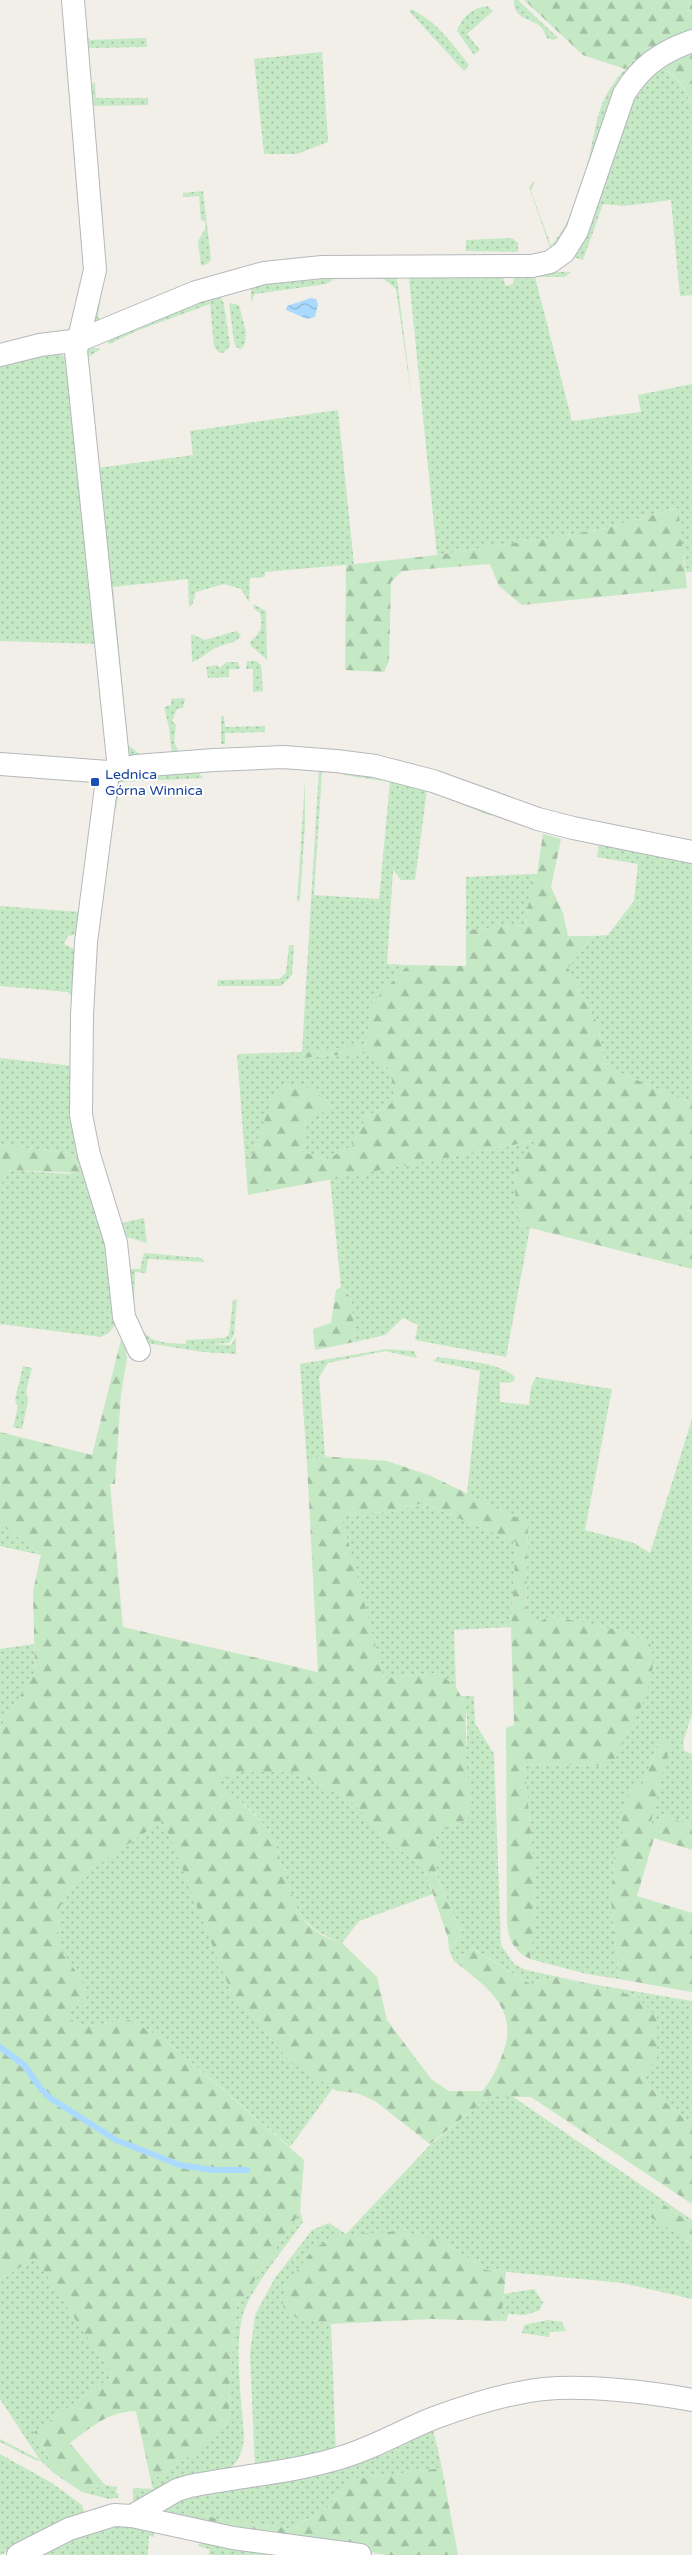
<svg xmlns="http://www.w3.org/2000/svg" width="692" height="2555" viewBox="0 0 692 2555" font-family="'Varela Round',sans-serif">
<defs>
<pattern id="grass-dots" width="8" height="8" patternUnits="userSpaceOnUse" patternTransform="scale(1.25)"><rect width="8" height="8" fill="#c5e8c5"/><path d="M2 2h.1M6 6h.1" fill="none" stroke="#a3c0a4" stroke-width="1.8" stroke-linecap="round"/></pattern>
<pattern id="forest-firs" width="22" height="20" patternUnits="userSpaceOnUse" patternTransform="scale(1.25)"><rect width="22" height="20" fill="#c5e8c5"/><path d="M5 1l3.5 6h-7zM16 11l3.5 6h-7z" fill="#a3c0a4"/></pattern>
<pattern id="water-waves" width="16" height="10" patternUnits="userSpaceOnUse" patternTransform="scale(1.25)"><rect width="16" height="10" fill="#aadaff"/><path d="M0 5q4-4 8 0t8 0" fill="none" stroke="#8eb4d2"/></pattern>
</defs>
<rect width="100%" height="100%" fill="#f1efe8"/>
<g fill="url(#grass-dots)">
<path d="M514,0H518L558,38L553,40L547,38C545,35 544,30 541,27C532,18 513,20 514,0Z"/>
<path d="M487,6L493,11L467,34L480,50L474,55L457,31C463,16 471,9 487,6Z"/>
<path d="M412,9C440,26 449,39 469,65L464,71L409,11Z"/>
<path d="M85,35L91,40L146,38L147,47L88,48Z"/>
<path d="M322,52L328,142L297,154H264L254,59Z"/>
<path d="M634,60L642,62L568,231L551,250L529,187L535,181L531,191L551,246C575,217 584,184 591,148C595,132 597,114 604,100C610,85 623,71 634,60Z"/>
<path d="M653,66C678,73 681,83 692,106V295L680,296L671,200L624,206L603,204L583,260L573,257L619,120Z"/>
<path d="M95,82L96,98H148V105L91,106L102,285L98,317L103,323L96,324L94,321L87,89Z"/>
<path d="M203,191L211,259L209,263L201,266L198,241L205,229V221L201,220L199,196L183,197V193Z"/>
<path d="M512,238L518,243V252L466,251V240Z"/>
<path d="M370,271L393,274L397,279L412,400L396,289L384,279H370Z"/>
<path d="M330,272L333,280L326,284L255,294L251,302V284Z"/>
<path d="M411,272H501L506,286L513,284L515,272H571L565,277H535L572,421L641,412L638,395L692,384V572H686L677,508L598,530L437,555L409,278Z"/>
<path d="M219,293L224,304L230,346L223,353L218,352L214,346L210,304L139,330L109,344L107,341Z"/>
<path d="M229,303L239,305L246,332L245,344L241,349L236,347L234,342Z"/>
<path d="M89,347L101,349L88,357L98,468L193,455L190,431L338,410L354,564L265,572V577L250,578L249,602L241,589L224,584L196,592L192,605L189,607L188,579L113,587L128,745L140,754L150,756L147,759L129,757L122,743L83,356L84,351Z"/>
<path d="M53,352L64,356L71,362L99,644L0,641V361Z"/>
<path d="M253,604L266,611L267,660L250,645V642C261,632 263,628 260,613L254,609Z"/>
<path d="M236,631L241,635C237,643 227,643 220,646C211,649 201,659 192,662L191,634L205,640Z"/>
<path d="M247,661H256L261,665L263,691L253,692V669H246Z"/>
<path d="M227,662H238L240,669H229V677L208,678L206,667L217,665L219,668Z"/>
<path d="M185,698L183,708L177,709L172,721L176,725L174,741L179,754H172L169,728L164,707L171,705V699Z"/>
<path d="M221,716H224L225,727L265,726V732L225,733V744H221Z"/>
<path d="M332,766L335,773L322,772L314,895L379,899L390,782L344,775L343,770L380,773L489,810L491,816L427,790L415,880H401L393,870L387,964L408,965L371,1004L366,1045L302,1058L365,1053L390,1069L395,1101L366,1117L352,1146L327,1159L302,1152L306,1123L274,1095L246,1171L237,1054L302,1052L319,768Z"/>
<path d="M198,772L203,778L120,782L116,809L111,801L119,776Z"/>
<path d="M305,781V824L300,900L297,903Z"/>
<path d="M599,844L692,857V1104L605,1066L598,1025L568,968L593,936L608,935L634,901L638,864L597,857Z"/>
<path d="M532,874L526,925L466,930V877Z"/>
<path d="M0,906L81,912L78,934L68,936L64,944L78,951L72,997L68,992L0,986Z"/>
<path d="M289,945H294L292,975L281,986H217L218,980L279,979L286,973Z"/>
<path d="M0,1058L72,1066L114,1263L118,1316L115,1325L109,1333L101,1337L0,1324V1186L8,1170L68,1174L81,1172L70,1153L0,1145Z"/>
<path d="M90,1129L121,1223L144,1218L147,1243L127,1237L118,1229L93,1147Z"/>
<path d="M536,1141L519,1225L530,1228L506,1357L415,1340L418,1325L403,1318L385,1335L355,1342L351,1298L341,1287L330,1179Z"/>
<path d="M144,1253L202,1258L204,1262L148,1259L146,1273L135,1272L134,1307H127L125,1269H140Z"/>
<path d="M237,1299L234,1335L229,1343L208,1344L231,1345L236,1337V1354L203,1352L147,1343L129,1312H135C142,1342 158,1343 186,1344V1340L225,1338L229,1335L233,1300Z"/>
<path d="M387,1349L414,1351L417,1358L385,1351L328,1363L319,1377L325,1456H320L307,1464L300,1364Z"/>
<path d="M438,1357C461,1361 497,1361 515,1377L514,1381L509,1383L500,1382V1402L529,1405L531,1387L536,1377L612,1389L585,1530L634,1543L650,1553L692,1419V1714L683,1742L684,1751L692,1754V1826L664,1815L655,1826L651,1822L670,1741H660L643,1783L629,1792L621,1816L623,1832L614,1858L611,1901L619,1979L587,1974L530,1959C541,1895 530,1829 524,1764L598,1766L649,1642L618,1630L552,1616L535,1623L526,1614L528,1523L467,1494L480,1371L433,1361Z"/>
<path d="M23,1366L32,1368L26,1391L28,1401L22,1429L13,1427L18,1407L15,1400Z"/>
<path d="M422,1503L516,1542L511,1627L454,1630L456,1687L439,1673L384,1678L340,1514L394,1512Z"/>
<path d="M0,1524L41,1555L0,1546Z"/>
<path d="M34,1644L35,1672L0,1728V1649Z"/>
<path d="M461,1696H474L475,1723L494,1754L501,1945L514,1964L526,1970L592,1984L692,2001V2125L657,2095L642,2077L655,2037L657,2018L636,1996L554,1977L530,1984L473,1948L454,1961L449,1950L462,1934L435,1872L440,1855L435,1838L449,1826L467,1820C473,1794 466,1786 466,1762C465,1739 472,1716 461,1696Z"/>
<path d="M275,1771L292,1772L346,1797L359,1809L386,1840L424,1867L433,1894L359,1921L342,1943C293,1924 295,1904 280,1859C277,1852 276,1844 272,1837C261,1815 236,1799 218,1782L236,1772Z"/>
<path d="M164,1819L231,1992L291,2062L333,2088L290,2147L164,2039L129,2020L82,2027L68,2017L69,2005L58,1945L59,1908L80,1877Z"/>
<path d="M490,2096H512L692,2220V2224L655,2199L686,2241L692,2244V2299L623,2283L486,2270L441,2240L296,2317L331,2324L336,2454L255,2467L250,2354L255,2315L275,2278L312,2230L329,2223L346,2234L430,2145Z"/>
<path d="M300,2212L303,2222C286,2246 253,2286 244,2311C233,2343 242,2402 244,2437C243,2451 240,2459 230,2469L133,2506V2488L153,2489L151,2481L197,2451L229,2419L230,2376L237,2307Z"/>
<path d="M35,2257L113,2376L34,2432L53,2465L55,2474L41,2461L35,2460L0,2442V2439L40,2460L0,2399V2280Z"/>
<path d="M534,2289L543,2302L540,2310L525,2315L508,2314L506,2321H501L504,2294Z"/>
<path d="M548,2320L562,2322L566,2331L550,2332L549,2337L522,2333L524,2325Z"/>
<path d="M432,2425L442,2468L354,2479C341,2488 335,2502 324,2511C314,2520 301,2518 294,2529L217,2519L202,2514L199,2524L166,2515V2506L171,2501Z"/>
<path d="M0,2454L52,2483L82,2505L84,2511L80,2515L0,2555Z"/>
<path d="M105,2485L117,2487L116,2492L119,2495L118,2498L109,2499L82,2492Z"/>
<path d="M105,2525L155,2527L154,2537L149,2536L148,2555H27Z"/>
<path d="M203,2536L316,2555H209V2549L198,2546Z"/>
</g>
<g fill="url(#forest-firs)">
<path d="M524,0H692V33L642,62L634,60L625,69L583,55Z"/>
<path d="M692,53V106C681,82 679,73 653,66Z"/>
<path d="M678,508L687,588L522,605L499,586L490,564L402,571L391,582L389,661L384,672L345,670L346,565L437,555L598,530Z"/>
<path d="M543,834L561,839L551,887L563,913L568,936H593L568,968L598,1025L605,1066L692,1104V1269L519,1225L513,1174L535,1141L248,1195L246,1171L274,1094L288,1084L312,1088L331,1107L306,1123L302,1152L327,1159L352,1146L366,1117L395,1101L390,1069L365,1053L302,1058V1052L366,1045L371,1004L408,965L466,966V930L526,925L532,874H537Z"/>
<path d="M0,1145L70,1153L81,1173L8,1170L0,1186Z"/>
<path d="M341,1287L351,1298L355,1342L315,1350L313,1329L331,1323L336,1290Z"/>
<path d="M123,1332L127,1358L121,1394L115,1484H110L123,1627L318,1672L307,1464L320,1456L387,1461L431,1476L528,1523L526,1614L535,1623L552,1616L618,1630L649,1642C664,1676 630,1729 614,1759L598,1766L524,1764C530,1829 541,1895 530,1959C514,1951 509,1941 507,1923L506,1728L514,1725L511,1627L516,1542L422,1503L394,1512L341,1514L384,1678L439,1673L456,1687L466,1706V1763L471,1802L467,1820L449,1826L435,1838L440,1855L435,1873L462,1934L449,1950L448,1938L424,1867L386,1840L359,1809L346,1797L292,1772H236L219,1782L261,1821L273,1838L297,1910L308,1925L323,1936L342,1943L377,1977L387,2020L431,2079L449,2091H482C491,2081 496,2071 501,2058C522,2010 488,1988 454,1961L472,1948L530,1984L554,1977L636,1996L657,2017V2059L642,2077L657,2095L692,2125V2204L531,2097L490,2096L430,2144L375,2101L357,2093L337,2091L291,2062L231,1992L163,1820L80,1877L59,1908L58,1945L86,1987L87,2003L70,2005L68,2017L82,2027L129,2020L164,2039L304,2160L300,2212L237,2307L230,2376L229,2419L197,2451L151,2481L136,2411C107,2412 93,2426 70,2443L105,2485L82,2492L55,2474L53,2465L34,2432L113,2376L35,2258L0,2280V1728L35,1672L33,1591L41,1555L0,1524V1432L92,1455Z"/>
<path d="M660,1741H671L651,1822L655,1826L664,1815L692,1826V1850L654,1838L637,1896L692,1913V1992L619,1979L611,1901L614,1858L623,1832L621,1816L629,1792L643,1783Z"/>
<path d="M655,2199L692,2224V2244L649,2216Z"/>
<path d="M401,2231L441,2240L486,2270L506,2272L501,2321L431,2319L331,2324L296,2317L283,2307L284,2288L314,2248L341,2235Z"/>
<path d="M442,2468L458,2555H387L199,2524L198,2516L202,2514L217,2519L294,2529C301,2519 314,2520 324,2511C335,2502 341,2488 354,2479Z"/>
</g>
<path fill="url(#water-waves)" d="M311,298L316,299L318,304L315,317L307,319L286,310L287,306Z"/>
<g fill="none" stroke-linecap="round" stroke-linejoin="round">
<path stroke="#aadaff" stroke-width="6" d="M0,2047L25,2066L40,2088L50,2098L116,2140L180,2165L213,2170H247"/>
<g stroke="#b5b8bc" stroke-width="24">
<g id="minor">
<path d="M73,0L95,270L76,351L119,769"/>
<path d="M0,355L40,345L80,340L196,292L264,273L322,267L532,266L550,262L564,252L577,231L624,94C641,66 661,52 692,41"/>
<path d="M0,764L108,772L136,766L214,760L283,757L336,761L375,766L433,781L538,819L573,828L692,852"/>
<path d="M108,772L86,942L82,1015L81,1115L89,1155L116,1243L124,1317L139,1350"/>
<path d="M132,2516L177,2490L190,2486C239,2476 289,2473 336,2459C370,2450 401,2431 434,2418C469,2405 507,2393 544,2389C587,2385 650,2392 692,2400"/>
<path d="M18,2555L69,2529L114,2515L132,2516L233,2538L360,2555"/>
</g>
</g>
<use href="#minor" stroke="#fff" stroke-width="22"/>
</g>
<rect fill="#1a4fb4" stroke="#fff" stroke-width="2" x="90" y="777" width="10" height="10" rx="2.5"/>
<g text-anchor="middle" dominant-baseline="central" stroke-width="4" stroke-linejoin="round" paint-order="stroke">
<g font-size="14" fill="#164399" stroke="#fff" text-anchor="start">
<text x="105" y="774">Lednica<tspan x="105" dy="16">Górna Winnica</tspan></text>
</g>
</g>
</svg>
